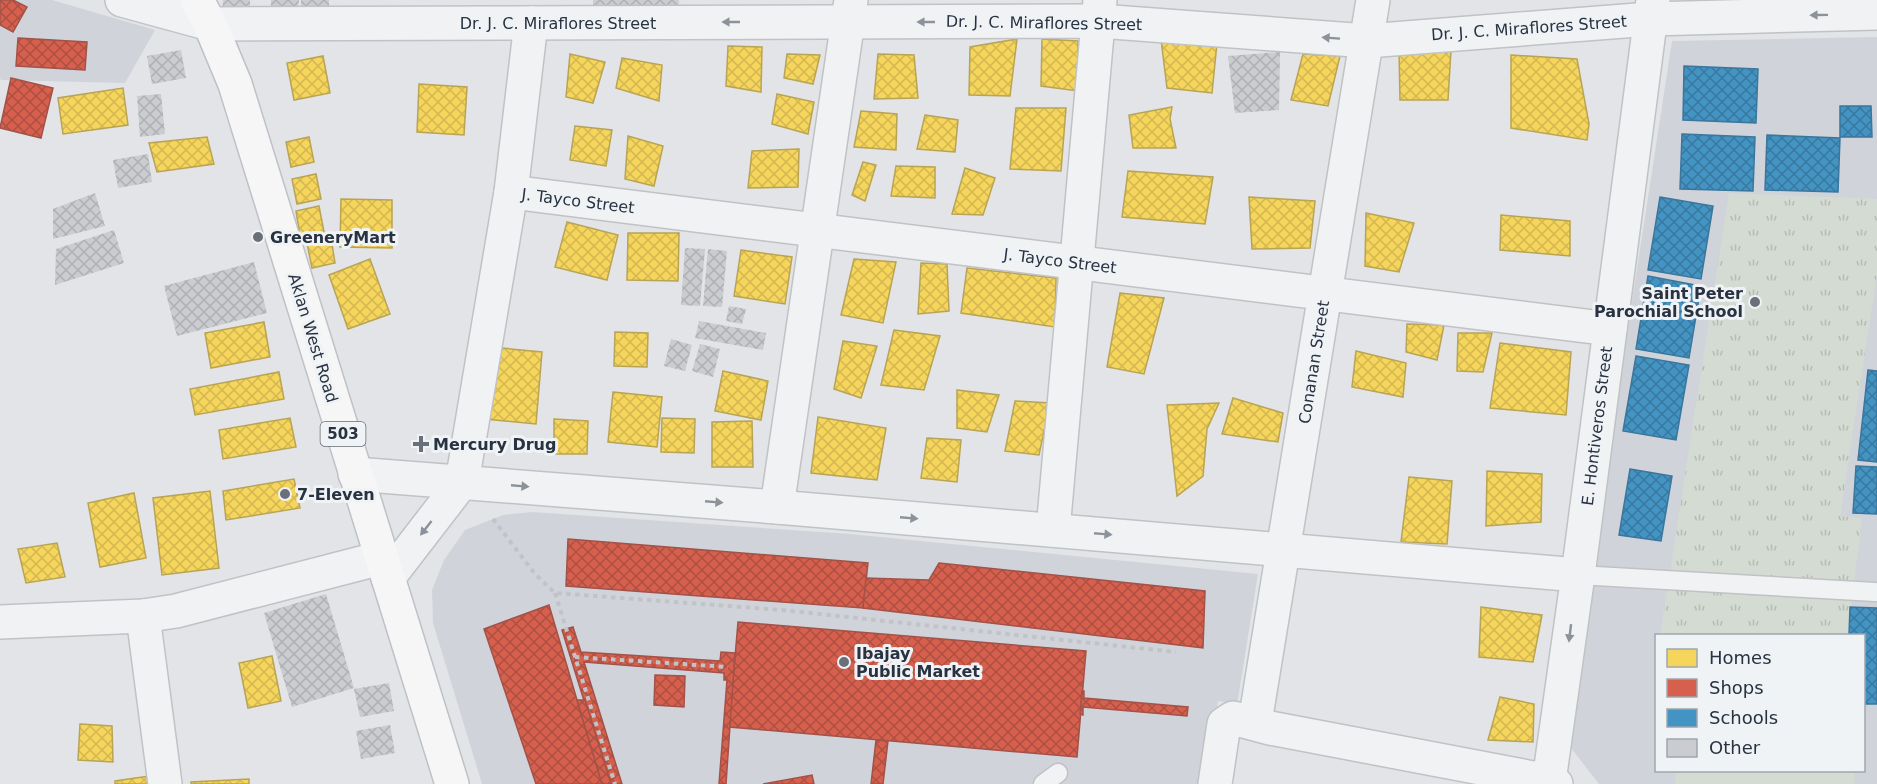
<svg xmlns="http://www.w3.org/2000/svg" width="1877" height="784" viewBox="0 0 1877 784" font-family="'DejaVu Sans',sans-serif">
<defs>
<pattern id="grass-tufts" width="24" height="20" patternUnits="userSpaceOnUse" patternTransform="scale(1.5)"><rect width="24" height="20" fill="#d3dbd2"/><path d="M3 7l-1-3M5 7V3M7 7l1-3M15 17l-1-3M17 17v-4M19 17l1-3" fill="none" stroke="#b5bcb5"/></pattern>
<pattern id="homes-cross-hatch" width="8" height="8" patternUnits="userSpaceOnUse" patternTransform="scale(1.5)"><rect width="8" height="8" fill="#f6d55c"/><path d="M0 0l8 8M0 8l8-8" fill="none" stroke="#d3b751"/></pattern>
<pattern id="shops-cross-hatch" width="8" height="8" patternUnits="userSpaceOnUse" patternTransform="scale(1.5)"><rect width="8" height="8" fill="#d6604d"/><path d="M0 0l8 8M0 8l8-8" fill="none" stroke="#ae5041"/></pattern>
<pattern id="schools-cross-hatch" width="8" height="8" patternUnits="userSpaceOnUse" patternTransform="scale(1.5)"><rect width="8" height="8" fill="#4393c3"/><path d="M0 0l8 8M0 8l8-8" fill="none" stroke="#3879a0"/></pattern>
<pattern id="building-cross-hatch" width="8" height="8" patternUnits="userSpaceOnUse" patternTransform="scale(1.5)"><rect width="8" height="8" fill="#cacccf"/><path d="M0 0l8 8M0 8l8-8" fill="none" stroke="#aeb0b3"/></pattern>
</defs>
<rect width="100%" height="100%" fill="#e2e4e7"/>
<g fill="#d0d4da" fill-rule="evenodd">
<path d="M0,0H52L155,30L125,83L2,80L0,79Z"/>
<path d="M1877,37V784H1599L1571,748L1592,562L1672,41ZM1656,636H1864V770H1656Z"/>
<path d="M532,512L850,534L1258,574L1237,705L1218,701L1209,784H482L433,623L432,590L444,560L465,530L503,515Z"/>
</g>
<path fill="url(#grass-tufts)" d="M1729,193L1877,199V274L1840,516L1862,518C1858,557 1851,596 1849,635L1660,636Z"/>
<path fill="#d3dbd2" d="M1676,770H1855V771L1854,784H1675Z"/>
<g fill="url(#homes-cross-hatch)" stroke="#b8a454" stroke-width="1.5">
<path d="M1017,39L1010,96L969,95L970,47Z"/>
<path d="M1042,39L1078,41V91L1041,86Z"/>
<path d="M1161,39L1217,43L1212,93L1167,88Z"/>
<path d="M728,46L762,47L761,92L726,86Z"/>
<path d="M1399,50H1451L1448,100H1400Z"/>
<path d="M570,54L605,62L593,103L566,97Z"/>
<path d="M787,54L820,55L813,84L784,78Z"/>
<path d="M878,54L914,55L918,98L874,99Z"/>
<path d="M1303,54L1340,56L1328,106L1291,100Z"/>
<path d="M1511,55L1577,59L1589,124L1587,140L1511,128Z"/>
<path d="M323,56L330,93L294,100L287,63Z"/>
<path d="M622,58L662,65L659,101L616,88Z"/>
<path d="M419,84L467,87L464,135L417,132Z"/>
<path d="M123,88L128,125L63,134L58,98Z"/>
<path d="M777,94L814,102L808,134L772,124Z"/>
<path d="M1172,107L1170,119L1176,148H1133L1129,115Z"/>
<path d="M1016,108H1066L1061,171L1010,169Z"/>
<path d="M861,111L897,114L896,150L854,147Z"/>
<path d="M925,115L958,120L955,152L917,149Z"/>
<path d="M575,126L612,130L606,166L570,160Z"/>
<path d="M628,136L663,146L654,186L625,179Z"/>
<path d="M207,137L214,164L157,172L149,143Z"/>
<path d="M309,137L314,162L291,167L286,142Z"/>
<path d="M799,149L798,187L748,188L752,151Z"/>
<path d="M863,162L876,165L865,201L852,195Z"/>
<path d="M896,166L935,167V198L891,196Z"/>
<path d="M965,168L995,178L983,215L952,214Z"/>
<path d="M1128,171L1213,177L1205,224L1122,217Z"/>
<path d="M316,174L321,199L297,204L292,179Z"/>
<path d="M1249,197L1315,201L1310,248L1252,249Z"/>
<path d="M341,199L392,200V248L340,247Z"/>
<path d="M319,206L324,232L300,236L296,211Z"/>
<path d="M1366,213L1414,223L1399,272L1365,266Z"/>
<path d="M1501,215L1570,221V256L1500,250Z"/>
<path d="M567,222L618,235L607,280L555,267Z"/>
<path d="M628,233H679L678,281L627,280Z"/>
<path d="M331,238L335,263L312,268L307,243Z"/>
<path d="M741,250L792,257L785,304L734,296Z"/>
<path d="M370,259L390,314L348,329L329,275Z"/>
<path d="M854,259L896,262L883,323L841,315Z"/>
<path d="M921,263L947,264L949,311L918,314Z"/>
<path d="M967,268L1056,278L1055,327L961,313Z"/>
<path d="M1120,293L1164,298L1144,374L1107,367Z"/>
<path d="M264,322L270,357L211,368L205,333Z"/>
<path d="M1407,324L1444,325L1437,360L1406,352Z"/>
<path d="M894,330L940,336L924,390L881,385Z"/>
<path d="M615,332L648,333L647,367L614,366Z"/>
<path d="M1458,333H1492L1483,372L1457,371Z"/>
<path d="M843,341L877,346L861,398L834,389Z"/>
<path d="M1500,343L1571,352L1566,415L1490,408Z"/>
<path d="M491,347L542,352L536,424L485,419Z"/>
<path d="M1356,351L1406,363L1403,397L1352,387Z"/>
<path d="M723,371L768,381L761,420L715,411Z"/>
<path d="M279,372L284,399L195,415L190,389Z"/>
<path d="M957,390L999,395L987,432L957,428Z"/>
<path d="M613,392L662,397L657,447L608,442Z"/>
<path d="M1233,398L1283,413L1278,442L1222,434Z"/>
<path d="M1015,401L1050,403L1039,455L1005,451Z"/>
<path d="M1219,403L1207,429L1203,476L1177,496L1167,405Z"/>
<path d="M818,417L886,428L877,480L811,473Z"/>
<path d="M290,418L296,447L223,459L219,430Z"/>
<path d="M662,418L695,419L694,453L661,452Z"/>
<path d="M554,419L588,421L587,454H554Z"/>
<path d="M752,421L753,467H712V422Z"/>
<path d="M927,438L961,440L957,482L921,478Z"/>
<path d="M1487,471L1542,474L1541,522L1486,526Z"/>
<path d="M1409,477L1452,481L1447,544L1401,542Z"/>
<path d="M294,479L300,508L226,520L223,491Z"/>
<path d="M210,491L219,568L162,575L153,498Z"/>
<path d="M134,493L146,558L100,567L88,503Z"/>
<path d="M57,543L65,577L26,583L18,549Z"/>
<path d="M1481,607L1542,615L1533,662L1479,657Z"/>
<path d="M272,656L281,701L248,708L239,663Z"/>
<path d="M1500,697L1534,704L1533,742L1488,740Z"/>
<path d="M80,724L112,726L113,762L78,760Z"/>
<path d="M156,775V784H115V781Z"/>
<path d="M249,779V784H191V782Z"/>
</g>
<g fill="url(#shops-cross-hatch)" stroke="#a25249" stroke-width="1.5">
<path d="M0,0H13L27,7L13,32L0,25Z"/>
<path d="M18,38L87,42L85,70L16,66Z"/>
<path d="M11,78L53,88L41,138L0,128Z"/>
<path d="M568,539L868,563L863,608L566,586Z"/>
<path d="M939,563L1205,591L1203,648L863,608L866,578L929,580Z"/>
<path d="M549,605L577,700L602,784H536L484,629Z"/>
<path d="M738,622L1086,651L1077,757L729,727Z"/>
<path d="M573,627L581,652L720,661L721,652L735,653L726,784H719L727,680H724V673L584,662L622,784H610L562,630Z"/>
<path d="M655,675L685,676L684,707L654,705Z"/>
<path d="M1082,691H1084V698L1188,707L1187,716L1083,707V715L1080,714Z"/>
<path d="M577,700H585L611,784H602Z"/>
<path d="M876,740L888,741L883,784H871Z"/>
<path d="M812,775L814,784H763Z"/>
</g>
<g fill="url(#schools-cross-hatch)" stroke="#3b769c" stroke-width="1.5">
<path d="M1684,66L1758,69L1756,123L1683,120Z"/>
<path d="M1840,106H1871L1872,137H1840Z"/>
<path d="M1682,134L1755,137L1753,191L1680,189Z"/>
<path d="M1767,135L1840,138L1838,192L1765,190Z"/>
<path d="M1660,197L1713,206L1701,279L1648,270Z"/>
<path d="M1648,276L1701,286L1689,358L1636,349Z"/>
<path d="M1636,356L1689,365L1676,440L1623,431Z"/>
<path d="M1868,370L1877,371V462L1858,460Z"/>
<path d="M1856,466L1877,467V514L1853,513Z"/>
<path d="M1630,469L1672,476L1661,541L1619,535Z"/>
<path d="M1850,607L1877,608V704H1864V636H1833L1849,635Z"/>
</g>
<g fill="url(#building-cross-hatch)">
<path d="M223,0H250V16L222,15Z"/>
<path d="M271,0H299L298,9L271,8Z"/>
<path d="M301,0H329V10L301,9Z"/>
<path d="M593,0H679L678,15L593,14Z"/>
<path d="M181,50L186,78L152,84L147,56Z"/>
<path d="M1280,52L1279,110L1235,113L1228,56Z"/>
<path d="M161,94L165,134L140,137L137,96Z"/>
<path d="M148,154L152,182L118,188L113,160Z"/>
<path d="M95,193L105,226L53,239V209Z"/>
<path d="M114,230L124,263L55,285L56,249Z"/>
<path d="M685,248L705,249L700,306L681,305Z"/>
<path d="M708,249L727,251L722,307L703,306Z"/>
<path d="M254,262L267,313L177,336L164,286Z"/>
<path d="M729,306L746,309L742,324L726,321Z"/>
<path d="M699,321L766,333L763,350L695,338Z"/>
<path d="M671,339L692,345L685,371L664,366Z"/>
<path d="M700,344L720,349L713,377L692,371Z"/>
<path d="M326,594L354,688L292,707L264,613Z"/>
<path d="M389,683L394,711L360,717L354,689Z"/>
<path d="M390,725L395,753L361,759L356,731Z"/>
</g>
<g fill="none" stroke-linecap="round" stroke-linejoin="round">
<g stroke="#c0c2c5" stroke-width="21">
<g id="service">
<path d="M1578,575L1875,592"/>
<path d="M1043,784L1058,773"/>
</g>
</g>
<g stroke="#c0c2c5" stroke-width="36">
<g id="minor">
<path d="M511,192L1610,329"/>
<path d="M462,482L511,192L531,23"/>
<path d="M777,507L851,0"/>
<path d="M1053,530L1100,0"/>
<path d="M1578,575L1653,0"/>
<path d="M143,616L165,784"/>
<path d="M0,622L143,616L176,611L381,558"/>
<path d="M1251,722L1256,716L1373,0"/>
<path d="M1215,784L1224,724L1233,718L1270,728L1549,781"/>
</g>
</g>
<g stroke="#c0c2c5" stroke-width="36">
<g id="tertiary">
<path d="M122,0L210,24L1099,21L1367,41L1650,19L1877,13"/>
<path d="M355,474L777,507L1578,575L1549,781L1556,784"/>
<path d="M388,578L462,482"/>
</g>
</g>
<g stroke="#bec1c5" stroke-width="36">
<path id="primary" d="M197,0L210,24L235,84L452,784"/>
</g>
<g stroke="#c1c3c7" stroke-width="4" stroke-dasharray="4.5 4.5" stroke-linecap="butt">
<path d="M493,519L535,574L555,593L782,610L1176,652"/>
<path d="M555,593L615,784"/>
<path d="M575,657L728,667"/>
</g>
<use href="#service" stroke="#f1f2f4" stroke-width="18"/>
<use href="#minor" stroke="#f1f2f4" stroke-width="33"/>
<use href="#tertiary" stroke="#f1f2f4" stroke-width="33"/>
<use href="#primary" stroke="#f6f6f6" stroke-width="33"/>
</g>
<defs><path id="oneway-solid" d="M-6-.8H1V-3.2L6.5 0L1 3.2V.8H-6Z" transform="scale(1.5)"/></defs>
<g fill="#8c929a">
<use href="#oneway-solid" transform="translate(1819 15) rotate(179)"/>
<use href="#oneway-solid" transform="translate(731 22) rotate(180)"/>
<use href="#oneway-solid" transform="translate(926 22) rotate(180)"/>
<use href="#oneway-solid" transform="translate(1331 38) rotate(-176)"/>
<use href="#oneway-solid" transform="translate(520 486) rotate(5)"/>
<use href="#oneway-solid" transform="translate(714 502) rotate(5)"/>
<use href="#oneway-solid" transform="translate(909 518) rotate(5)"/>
<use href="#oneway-solid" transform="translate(426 528) rotate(128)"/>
<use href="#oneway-solid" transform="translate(1103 534) rotate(5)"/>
<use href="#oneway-solid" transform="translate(1570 633) rotate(97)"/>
</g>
<g fill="#69707a" stroke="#eff3f6" stroke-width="2">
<circle cx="258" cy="237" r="6"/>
<circle cx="1755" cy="302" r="6"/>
<path d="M418 435h6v6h6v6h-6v6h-6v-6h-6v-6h6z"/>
<circle cx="285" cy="494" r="6"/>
<circle cx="844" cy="662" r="6"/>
</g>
<g text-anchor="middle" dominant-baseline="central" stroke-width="6" stroke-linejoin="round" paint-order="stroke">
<rect fill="#eff3f6" stroke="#646c77" stroke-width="1.5" x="320.5" y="422" width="45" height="24" rx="4.5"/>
<g font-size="15" font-weight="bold" fill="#283240">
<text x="343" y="434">503</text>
</g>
<g font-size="16" fill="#283240" stroke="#eff3f6">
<text x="558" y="23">Dr. J. C. Miraflores Street</text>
<text transform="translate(1044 23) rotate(1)">Dr. J. C. Miraflores Street</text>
<text transform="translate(1529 28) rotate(-4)">Dr. J. C. Miraflores Street</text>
<text transform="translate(578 201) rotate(7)">J. Tayco Street</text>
<text transform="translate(1060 261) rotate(7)">J. Tayco Street</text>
<text transform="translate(313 338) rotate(73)">Aklan West Road</text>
<text transform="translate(1314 362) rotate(-81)">Conanan Street</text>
<text transform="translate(1597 426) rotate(-83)">E. Hontiveros Street</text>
</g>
<g font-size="16" font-weight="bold" fill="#283240" stroke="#eff3f6" text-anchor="start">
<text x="270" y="237">GreeneryMart</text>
<text x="1743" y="293" text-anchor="end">Saint Peter<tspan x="1743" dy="18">Parochial School</tspan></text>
<text x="433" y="444">Mercury Drug</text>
<text x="297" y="494">7-Eleven</text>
<text x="856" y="653">Ibajay<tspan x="856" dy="18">Public Market</tspan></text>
</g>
</g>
<rect x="1655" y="634" width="210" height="138" fill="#eff3f6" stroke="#9fa6ad" stroke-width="1.5"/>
<rect x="1667" y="649" width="30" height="18" fill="#f6d55c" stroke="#9fa6ad" stroke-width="1.5"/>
<text x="1709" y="664" font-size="18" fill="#283240">Homes</text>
<rect x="1667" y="679" width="30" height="18" fill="#d6604d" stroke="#9fa6ad" stroke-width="1.5"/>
<text x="1709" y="694" font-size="18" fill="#283240">Shops</text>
<rect x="1667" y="709" width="30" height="18" fill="#4393c3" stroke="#9fa6ad" stroke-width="1.5"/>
<text x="1709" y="724" font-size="18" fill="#283240">Schools</text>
<rect x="1667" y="739" width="30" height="18" fill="#cacccf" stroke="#9fa6ad" stroke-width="1.5"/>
<text x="1709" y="754" font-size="18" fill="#283240">Other</text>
</svg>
